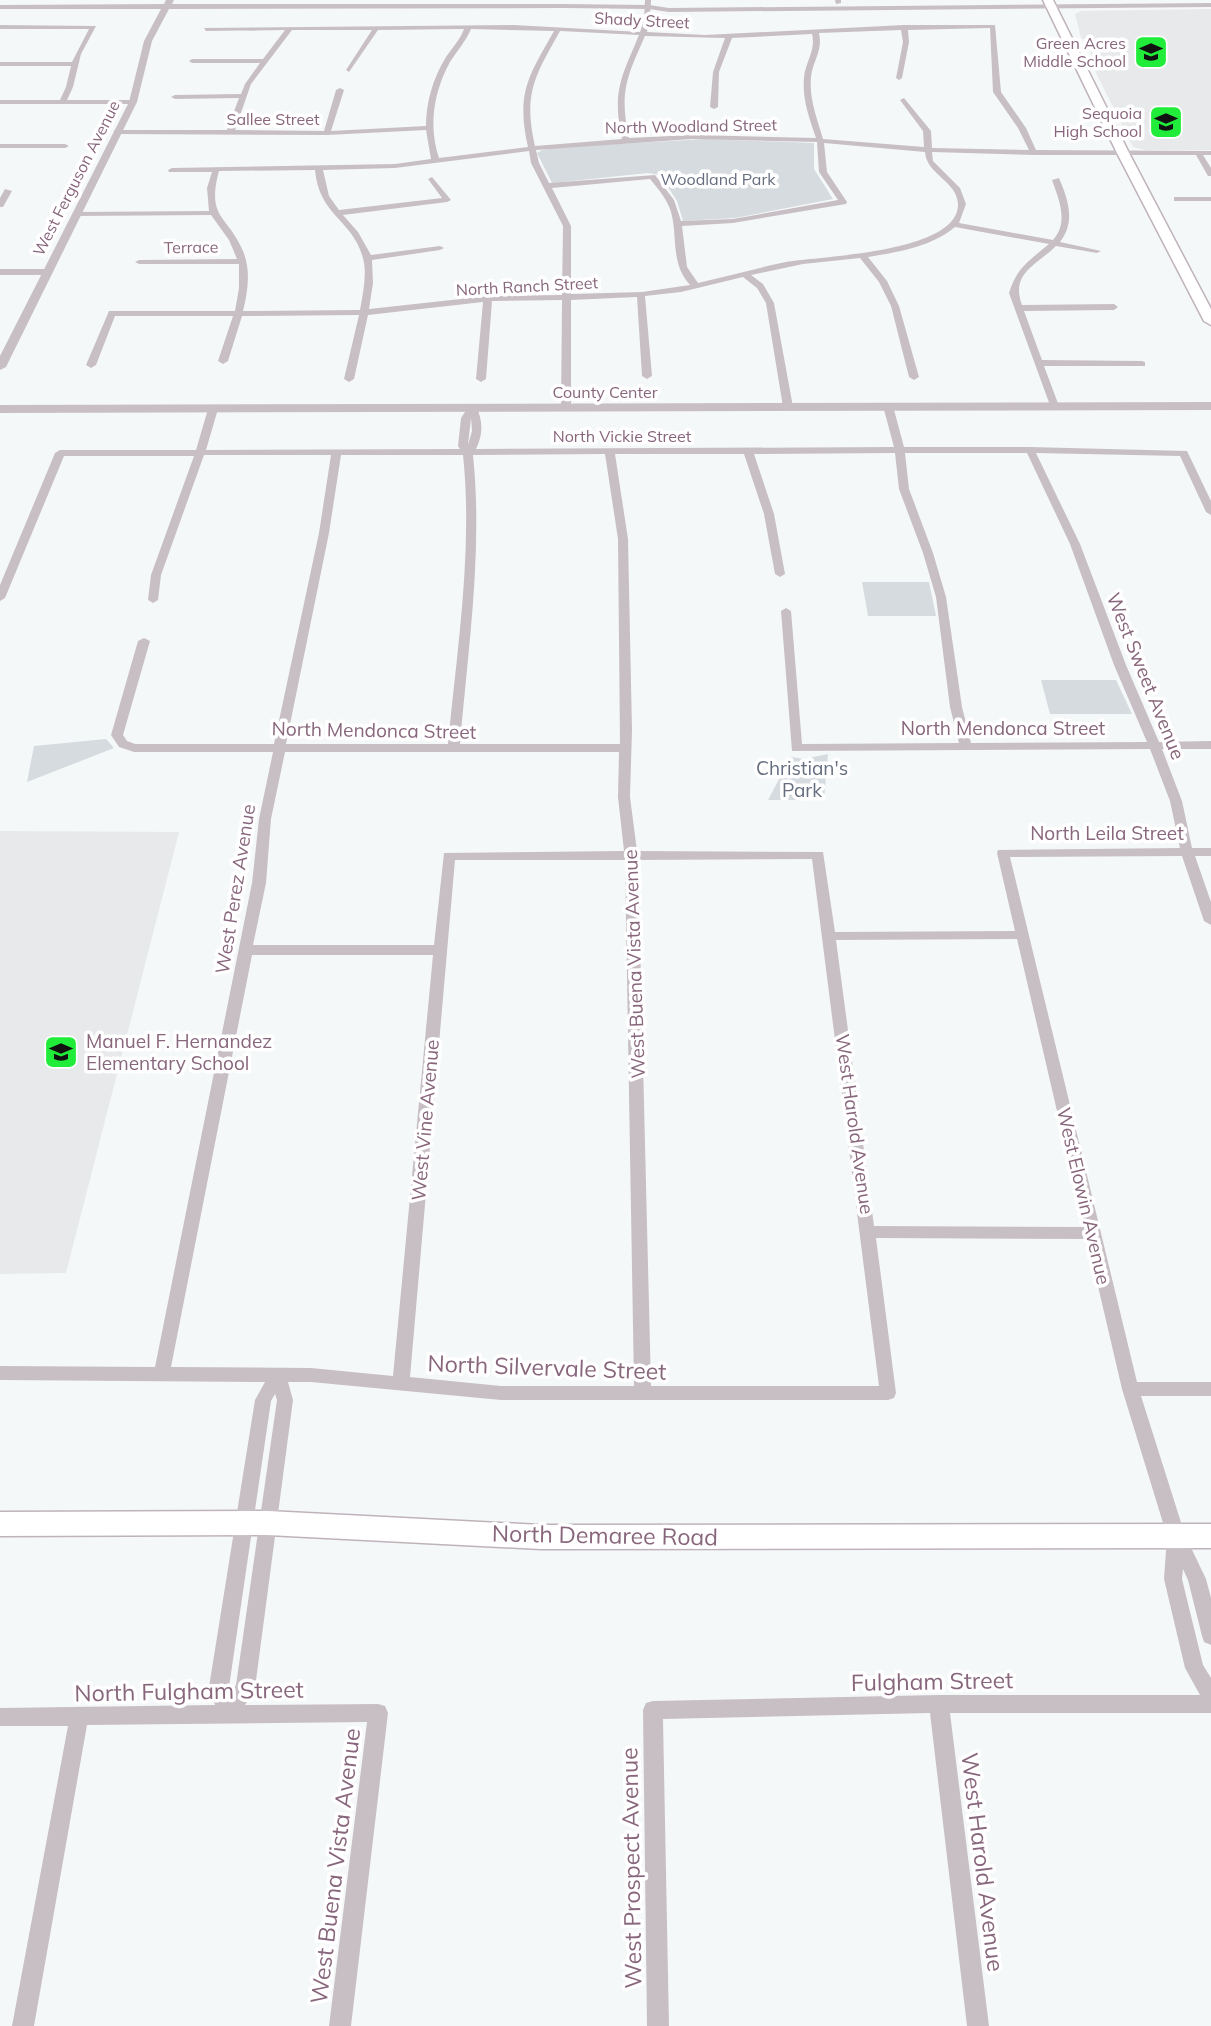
<svg xmlns="http://www.w3.org/2000/svg" width="1211" height="2026" viewBox="0 0 1211 2026" font-family="Mulish,sans-serif">
<rect width="100%" height="100%" fill="#f5f8f8"/>
<g fill="#e8e9ea">
<path d="M1211,9V150H1145L1133,147L1096,73L1090,56L1092,49L1088,41L1081,38L1075,14L1081,11Z"/>
<path d="M0,831L179,832L66,1273L0,1274Z"/>
</g>
<g fill="#d6dbe0">
<path d="M706,139L814,143V169L833,199L735,218L683,221L677,201L660,175L648,173L552,183L537,153L542,150L562,147Z"/>
<path d="M862,582H929L936,616H868Z"/>
<path d="M1041,680H1116L1132,714H1050Z"/>
<path d="M106,739L114,748L27,782L34,746Z"/>
<path d="M828,754L824,800H768L791,757L804,759Z"/>
</g>
<g fill="none" stroke-linecap="round" stroke-linejoin="round">
<g stroke="#bfb3bb" stroke-width="3">
<g id="secondary">
<path d="M1043,0H1053L1129,153L1211,309V325L1204,321L1117,153Z"/>
<path d="M268,1511L541,1525L1211,1524V1548L541,1549L268,1535L0,1536V1512Z"/>
</g>
</g>
<g fill="#c8bfc5" fill-rule="evenodd">
<path d="M645,0H651L650,20L647,32L705,35L904,25H995L1001,92L1026,128L1036,150L1211,151V155H1203L1211,168V176H1208L1196,155H1034L932,152L933,161L960,188L966,204L959,223L1053,240C1069,222 1059,200 1052,180L1059,178C1068,199 1076,222 1060,242L1101,251L1097,253L1056,246C1037,265 1010,273 1022,305L1114,304L1118,307L1114,310L1024,311L1042,360L1142,361L1145,362V366H1044L1059,406L1051,408L1009,293C1017,267 1029,261 1049,244L955,227C931,247 898,252 868,257L887,281L899,306L919,377L914,380L909,377L891,306L879,282L860,258L803,264L751,275L763,284L774,303L793,407L788,410L783,407L766,303L757,288L743,277L681,292L645,296L652,376L647,379L642,376L637,297L571,300V408L566,411L561,408L562,300L492,301L486,379L481,382L476,379L483,302L368,315L354,379L349,382L344,379L359,315L242,316L228,361L223,364L218,361L233,316H115L96,365L91,368L86,365L109,311H235L239,288V264H139L135,262L139,260L237,259L229,240L211,215L77,216H74V212L209,211L207,188L212,172H169L168,170L172,168L395,164L431,159L426,130L327,135L114,134V130H227L239,98L175,99L171,97L175,95L241,94L245,84L260,63H192L189,61L192,59H263L285,30L206,31L204,28L514,25L640,32L644,20ZM990,28L993,92L1018,128L1029,150L932,148L931,131L904,98L900,100L923,131L924,147L823,139C817,118 809,99 811,77C813,60 823,51 819,33L901,30L903,42L896,78L899,80L902,78L909,42L908,30ZM464,29C460,40 452,48 446,57C433,78 426,102 426,126L331,131L344,90L340,88L336,90L324,131L235,130L251,84L292,30H372L346,70L349,72L378,30ZM471,29L554,31C528,77 516,93 528,147L439,158C428,126 434,91 450,62C457,51 466,41 471,29ZM560,31L639,35C621,78 612,92 622,139L535,146C523,93 535,76 560,31ZM812,34C816,50 806,61 804,77C802,99 809,117 816,138L692,135L629,138C619,92 627,77 645,36L725,38L713,72L710,107L714,109L718,107L719,72L732,38ZM692,139L817,142L819,172L838,200L733,219L681,221L674,200L655,175L549,183L539,163L536,150ZM824,143L925,152C926,174 957,181 958,204C959,253 820,256 786,262C757,268 728,276 698,283L687,267L682,226L733,223L846,204L847,202L827,172ZM529,151L531,163L563,226L562,295L488,296L369,309L373,283L372,260L440,250L444,248L440,246L371,255L358,232L343,215L447,202L451,200L432,177L428,179L442,198L339,210L329,196L323,170L395,168ZM315,170C319,215 351,219 362,255C368,272 363,292 360,310L243,311C248,291 251,270 243,251C228,215 206,219 219,171ZM650,179C659,190 667,199 671,212C678,237 670,263 690,285L642,292L571,294V226L552,188Z"/>
<path d="M835,0H841V3L836,4Z"/>
<path d="M0,25L96,26L81,54L73,87L67,100H133L137,102L133,104H0V100H60L66,87L71,66H0V62H72L89,29H0Z"/>
<path d="M0,144H65L69,146L65,148H0Z"/>
<path d="M5,189L12,191L3,207H0V198Z"/>
<rect x="1174" y="197" width="37" height="4"/>
<path d="M0,269H47L51,272L47,275H0Z"/>
<path d="M888,403L893,406L904,447H1030L1187,451L1211,501V515L1206,512L1180,456L1036,453L1080,544L1126,665L1159,742L1211,741V749H1162L1182,801L1192,848H1211V856H1195L1211,902V925L1204,921L1182,856L1010,857L1137,1382H1211V1396H1141L1185,1535L1206,1579L1211,1598V1645L1204,1642L1202,1636L1188,1580L1183,1569L1182,1579L1203,1665L1211,1678V1713H950L989,2026H967L930,1713L663,1719L669,2026H647L643,1710L646,1703L653,1701L939,1695H1200L1185,1668L1164,1579L1167,1536L1122,1389L1087,1239L876,1238L896,1393L894,1398L888,1400H501L311,1382H288L293,1400L255,1688L245,1705L378,1704L385,1706L388,1713L351,2026H329L367,1722L87,1725L34,2026H12L68,1726H0V1708L215,1705L209,1687L255,1400L265,1382L0,1380V1366L155,1367L252,883L259,819L273,752H134L119,747L111,735L138,641L144,638L150,641L123,735L127,741L135,744H274L319,533L331,455H204L161,575L158,600L153,603L148,600L151,575L194,456H64L5,598L0,601V585L55,453L60,450H196L208,409L213,406L218,409L206,450L460,449L458,446L461,418L469,406L472,405L477,408C483,422 483,435 476,449L894,447L883,406ZM471,418L472,431L468,445ZM895,453L899,489L923,553L936,597L950,707L959,743L802,744L791,611L786,608L781,611L792,751L1150,749L1170,801L1180,848L998,850L997,853L1015,931L835,932L823,852L637,851L630,797L632,730L628,539L615,454H744L764,514L775,574L780,577L785,574L774,514L754,454ZM905,453H1027L1070,544L1114,665L1147,742L971,743L962,707L946,597L933,553L909,489ZM605,454L618,539L620,744H460C468,649 483,551 473,455ZM341,455H463C473,551 457,649 448,744H286L329,533ZM285,752H619L618,797L624,851L444,853L434,945H253L266,883L271,819ZM812,859L879,1386H651L638,860ZM455,860H625L634,1386H501L410,1377ZM1017,939L1084,1227L874,1226L836,940ZM252,955H433L393,1376L311,1368L171,1367ZM275,1394L277,1400L236,1685L230,1693L229,1687L271,1401Z"/>
</g>
<g fill="#c8bfc5" fill-rule="evenodd">
<path d="M166,0H174L172,4H562L649,5L669,8L1211,3V7L669,12L649,9L562,8L169,9L152,41L137,102L6,367L0,370V356L129,102L144,41L161,9H0V5L164,4Z"/>
<path d="M1211,402V410L0,413V405Z"/>
</g>
<use href="#secondary" fill="#fff" fill-rule="evenodd"/>
</g>
<defs>
<g id="school-square" transform="scale(1.75)"><rect x="-9" y="-9" width="18" height="18" rx="4" fill="#21ec3a" stroke="#fff"/><path d="M0-5L7-2L0 1L-7-2ZM-4 1L0 2.5L4 1V4Q0 6-4 4Z" fill="#111"/></g>
</defs>
<g fill-rule="evenodd">
<use href="#school-square" x="1151" y="52"/>
<use href="#school-square" x="1166" y="122"/>
<use href="#school-square" x="61" y="1052"/>
</g>
<g text-anchor="middle" dominant-baseline="central" stroke-width="7" stroke-linejoin="round" paint-order="stroke">
<g font-size="16" fill="#88667c" stroke="#fff">
<text transform="translate(642 20) rotate(3)">Shady Street</text>
<text x="273" y="119">Sallee Street</text>
<text transform="translate(691 126) rotate(-1)">North Woodland Street</text>
<text transform="translate(76 178) rotate(-63)">West Ferguson Avenue</text>
<text transform="translate(191 247) rotate(-1)">Terrace</text>
<text transform="translate(527 286) rotate(-3)">North Ranch Street</text>
<text x="605" y="392">County Center</text>
<text x="622" y="436">North Vickie Street</text>
</g>
<g font-size="16" fill="#88667c" stroke="#fff" text-anchor="end">
<text x="1126" y="43">Green Acres<tspan x="1126" dy="18">Middle School</tspan></text>
<text x="1142" y="113">Sequoia<tspan x="1142" dy="18">High School</tspan></text>
</g>
<g font-size="16" fill="#656d7f" stroke="#fff">
<text x="718" y="179">Woodland Park</text>
</g>
<g font-size="19" fill="#88667c" stroke="#fff">
<text transform="translate(1146 676) rotate(68)">West Sweet Avenue</text>
<text x="1003" y="728">North Mendonca Street</text>
<text transform="translate(374 730) rotate(1)">North Mendonca Street</text>
<text x="1107" y="833">North Leila Street</text>
<text transform="translate(235 889) rotate(-81)">West Perez Avenue</text>
<text transform="translate(634 964) rotate(-92)">West Buena Vista Avenue</text>
<text transform="translate(425 1120) rotate(-85)">West Vine Avenue</text>
<text transform="translate(855 1124) rotate(82)">West Harold Avenue</text>
<text transform="translate(1084 1196) rotate(77)">West Elowin Avenue</text>
</g>
<g font-size="19" fill="#656d7f" stroke="#fff">
<text x="802" y="768">Christian's<tspan x="802" dy="22">Park</tspan></text>
</g>
<g font-size="19" fill="#88667c" stroke="#fff" text-anchor="start">
<text x="86" y="1041">Manuel F. Hernandez<tspan x="86" dy="22">Elementary School</tspan></text>
</g>
<g font-size="23" fill="#88667c" stroke="#fff">
<text transform="translate(547 1367) rotate(2)">North Silvervale Street</text>
<text transform="translate(605 1535) rotate(1)">North Demaree Road</text>
<text transform="translate(932 1681) rotate(-1)">Fulgham Street</text>
<text transform="translate(189 1691) rotate(-1)">North Fulgham Street</text>
<text transform="translate(983 1862) rotate(83)">West Harold Avenue</text>
<text transform="translate(335 1866) rotate(-83)">West Buena Vista Avenue</text>
<text transform="translate(631 1868) rotate(-91)">West Prospect Avenue</text>
</g>
</g>
</svg>
